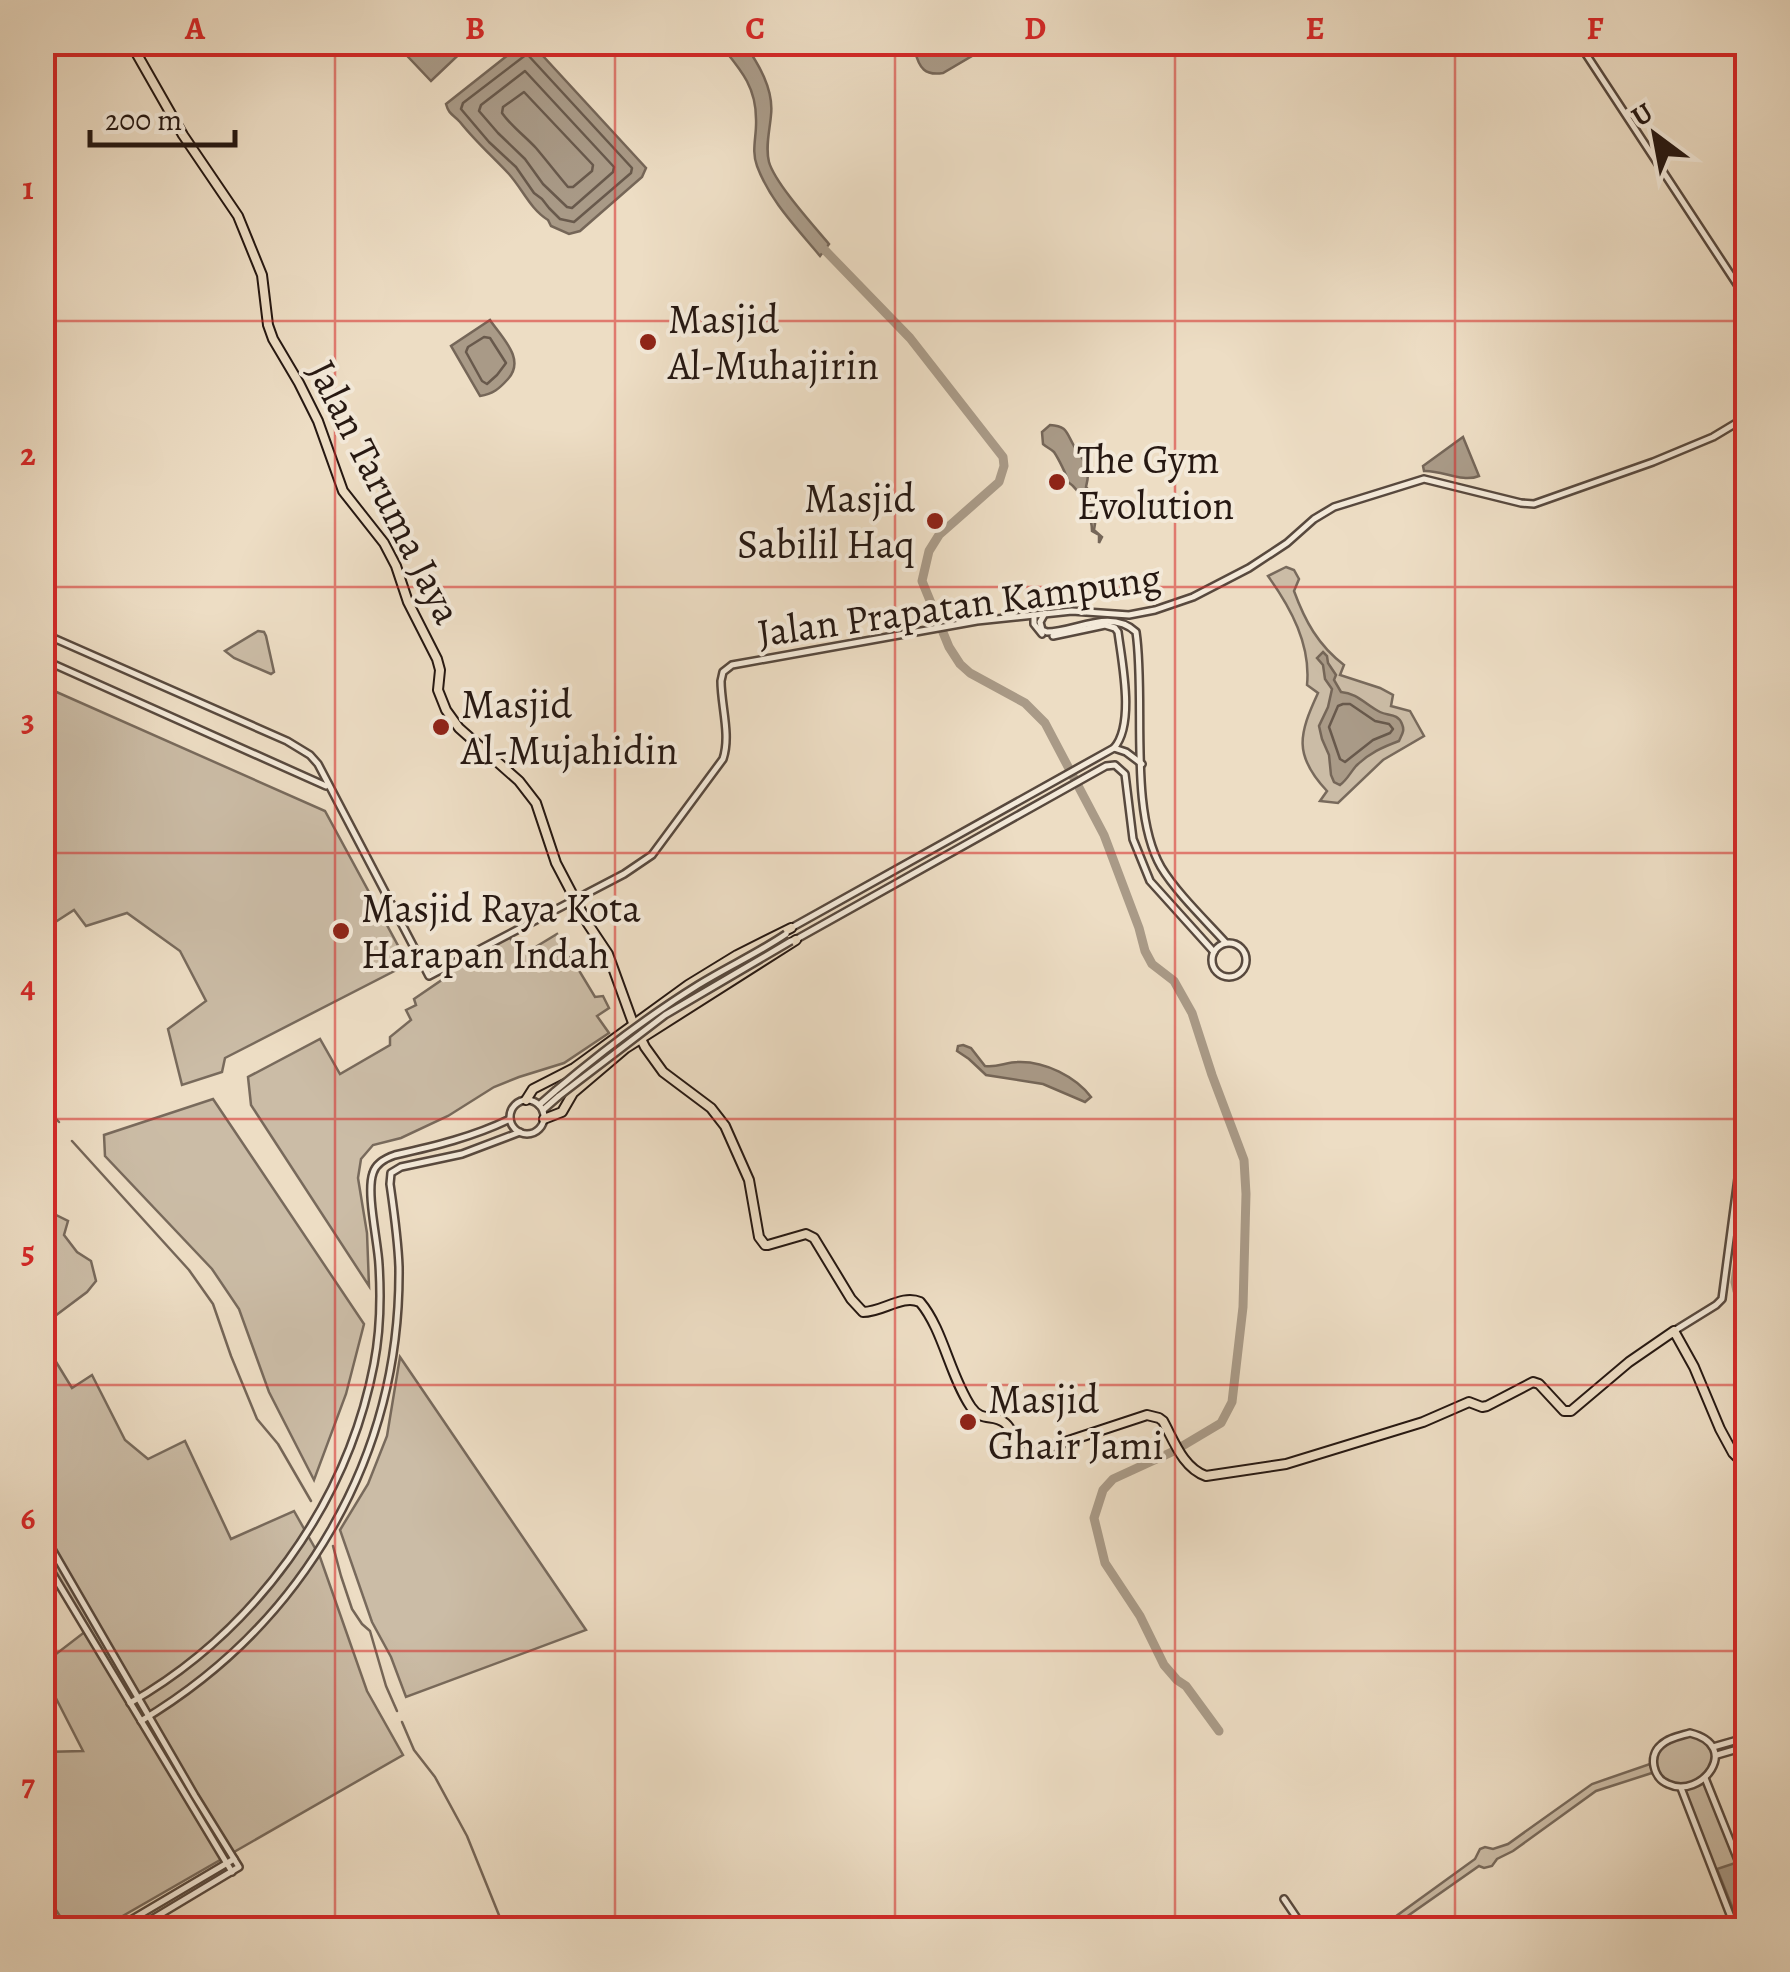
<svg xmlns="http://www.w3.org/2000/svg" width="1790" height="1972" viewBox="0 0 1790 1972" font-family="Alegreya,serif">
<rect width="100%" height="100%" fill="#edddc4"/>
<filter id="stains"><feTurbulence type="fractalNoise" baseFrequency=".002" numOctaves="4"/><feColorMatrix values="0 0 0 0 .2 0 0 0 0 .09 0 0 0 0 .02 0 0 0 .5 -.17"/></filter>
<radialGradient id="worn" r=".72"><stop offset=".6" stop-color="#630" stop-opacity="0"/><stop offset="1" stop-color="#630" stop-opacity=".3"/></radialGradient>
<g fill="#cbbca6" stroke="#786a5c" stroke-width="2.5">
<path d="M1286,567L1294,570L1299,579L1294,591C1305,621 1318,645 1344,665L1340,675L1380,688L1393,695L1391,706L1410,711L1424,736L1383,760L1338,803L1320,801L1327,791C1293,755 1299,734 1318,693L1307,685C1311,645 1291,608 1268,576Z"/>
<path d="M258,631L264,632L266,636L274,672L271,674L234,658L225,651Z"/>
<path d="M43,686L325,811L408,964L225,1058L222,1072L182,1085L168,1029L206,1001L180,951L127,913L86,926L74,910L43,930Z"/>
<path d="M557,934L595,997L603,996L609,1008L597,1016L609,1033L564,1063L519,1077L494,1087L448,1116L401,1138L373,1145L361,1159L358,1178L367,1233L369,1286L251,1105L248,1077L320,1039L340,1074L390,1045V1037L411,1020L406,1010L416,1005L414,999L446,977L449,972L509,937L524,954Z"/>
<path d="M213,1099L364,1324L346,1394L314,1480L269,1392L239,1309L212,1269L105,1156L104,1135Z"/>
<path d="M42,1208L68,1221L64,1235L77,1252L91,1261L96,1281L87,1292L43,1325Z"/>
<path d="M42,1339L72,1388L92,1375L125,1440L148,1459L185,1441L231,1539L294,1511L320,1557L367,1691L403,1755L100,1929H68L56,1910L43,1918V1752L83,1751L43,1673V1664L86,1631L43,1561Z"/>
<path d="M400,1357L586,1630L406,1697L391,1657L372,1622L340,1530L368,1484L387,1436Z"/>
<path d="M1690,1733L1703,1737L1714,1747L1747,1737V1746L1716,1756L1705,1778L1747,1885V1929H1736L1681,1787L1671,1786L1655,1772L1596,1791L1513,1851L1497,1859L1492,1866L1484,1868L1479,1866L1389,1929L1377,1930L1475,1859L1480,1849L1485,1847L1493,1849L1508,1844L1592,1784L1653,1763L1661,1744Z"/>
</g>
<g fill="#a99a87" stroke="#756658" stroke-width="2.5">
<path d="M923,42H994V43L943,73C925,76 919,68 915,51Z"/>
<path d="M395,43H471L431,81Z"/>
<path d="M523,43H531L646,168L642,177L580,231L569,234L551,226L548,220C530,209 522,188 508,173C492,156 475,141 460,122C453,114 449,115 446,104Z"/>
<path d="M719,43H744C758,63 774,89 771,115C770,129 765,147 769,162C775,183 813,225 829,244L820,256C796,227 770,201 757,166C751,151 757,135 756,119C756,85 739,68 719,43Z"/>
<path d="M490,320C502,338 526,359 508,379C499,389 493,394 480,396L451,346Z"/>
<path d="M1050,425C1067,426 1066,432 1074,446C1084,464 1092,463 1086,487C1095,496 1097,517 1094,530L1102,537L1099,543V535L1092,531C1092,517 1081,490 1068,482C1067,475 1058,458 1054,452C1051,449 1046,447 1043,444L1042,432Z"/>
<path d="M1463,437L1479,476C1462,483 1442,470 1424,471L1423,466Z"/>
<path d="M1323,652L1327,656L1328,663L1336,675L1334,680L1341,692C1357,693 1366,705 1380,712C1388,716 1398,713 1402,724C1405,731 1402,734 1399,741C1383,747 1369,753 1356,766C1350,773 1347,780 1340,785L1334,782L1331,775L1329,755L1322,739L1319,726L1328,707L1332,689L1325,679L1323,665L1317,658Z"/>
<path d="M963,1045L971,1048L985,1066C997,1068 1006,1062 1018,1062C1045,1061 1076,1077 1091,1097L1085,1102L1043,1084L986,1075L969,1059L957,1051L958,1046Z"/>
<path d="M1735,1863L1747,1896V1929H1741L1717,1869Z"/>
</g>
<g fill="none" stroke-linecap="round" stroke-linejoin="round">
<g stroke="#68594c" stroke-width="2.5">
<path d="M527,54L632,168L631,173L574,222L560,219L549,208L542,199L534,193L516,167L489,142L461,109L463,103Z"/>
<path d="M525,71L614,167L613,172L572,208L567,207L543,184L525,159L498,133L479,111L481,105Z"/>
<path d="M524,92L593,165L592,171L573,187H568C557,174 547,161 536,148C525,136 511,126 502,113L503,107Z"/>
<path d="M484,337L490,338L506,363L497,375L487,384L482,381L466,352L468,347Z"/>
<path d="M1343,704H1350L1375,721L1389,724L1393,729L1390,733L1373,740L1345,762L1340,759L1329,727L1338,706Z"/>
</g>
<g stroke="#756658" stroke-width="2.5">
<path d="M42,1104L59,1122"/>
<path d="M72,1141L189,1270L213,1304L231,1356L257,1419L278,1444L311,1501"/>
<path d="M333,1546L341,1576L352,1609L362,1624L370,1631L386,1686L397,1711"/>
<path d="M402,1722L414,1750L435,1777L467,1836L505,1930"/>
<path d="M604,1930L608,1921"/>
</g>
<g stroke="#a99a87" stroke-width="9">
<path d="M816,241L910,338L1003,457L1004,466L999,482L939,535L929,551L922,581L949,647L960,664L970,673L1025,703L1045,723L1104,835L1139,928L1145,951L1152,964L1174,981L1192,1013L1212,1075L1244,1160L1246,1194L1243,1307L1232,1402L1221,1423L1174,1451L1113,1479L1103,1490L1094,1518L1105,1563L1140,1616L1164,1665L1177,1680L1186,1686L1219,1731"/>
<path d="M1737,1291L1735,1282L1747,1196"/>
<path d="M1744,1305L1748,1311"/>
</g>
<g stroke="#58493e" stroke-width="10">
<g id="minor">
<path d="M1578,42L1748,301"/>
<path d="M1045,613L1040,622L1042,630L1047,632C1075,632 1110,608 1136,632C1146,698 1128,810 1161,867C1176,892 1206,921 1226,943"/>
<path d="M1034,615V624L1042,634"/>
<path d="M42,633L287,741L310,755L318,764L429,976L624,874L652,855L723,759C731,735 721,706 721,681L723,672L732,665L977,621L1072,611L1129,615L1155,610L1193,597L1249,568L1287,543L1314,519L1334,507L1424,479L1521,503L1534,504L1653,462L1713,437L1748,416"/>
<path d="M1053,636L1105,625L1115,628L1118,632C1122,663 1135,724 1114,748"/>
<path d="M42,659L326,786"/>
<path d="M791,928L1114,748L1126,752L1142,764"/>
<path d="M795,940L1106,766L1115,765L1125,774L1133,839L1150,881L1214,952"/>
<circle cx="1229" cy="960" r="17"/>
<circle cx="527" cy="1117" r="17"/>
<path d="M539,1105L555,1091"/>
<path d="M543,1110L559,1096"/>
<path d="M1674,1331L1716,1305L1722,1299L1748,1103"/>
<path d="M42,1532L195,1796L239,1867L134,1930"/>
<path d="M42,1556L232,1872"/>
<path d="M130,1703C254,1632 347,1505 374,1364C380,1333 381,1297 379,1265C378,1242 366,1193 373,1173C376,1163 386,1158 395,1155C435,1146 473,1137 510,1119"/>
<path d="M141,1721C303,1624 401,1457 399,1267C398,1239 394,1212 390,1184L391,1173L401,1167L462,1154L520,1132"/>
<path d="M1690,1733C1743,1746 1701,1800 1668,1784C1653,1778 1648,1756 1661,1745C1668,1738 1680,1736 1690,1733Z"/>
<path d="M1713,1747L1748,1737"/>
<path d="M1717,1755L1748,1746"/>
<path d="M1705,1778L1748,1885"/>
<path d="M1681,1788L1736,1930"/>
<path d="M1284,1899L1305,1930"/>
<path d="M114,1930L234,1859"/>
</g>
</g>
<g stroke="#261812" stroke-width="12">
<g id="major">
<path d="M130,42L183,135L238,216L262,275L268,325L273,339L299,383L318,421L343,491L384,543L396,566L408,602L437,659L440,670L438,690L446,710L459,728L519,781L536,803L556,863L588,924L608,954L633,1023L645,1047L663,1072L711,1108L725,1126L749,1180L759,1237L765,1245H768L806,1234L814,1238L851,1299L863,1312C883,1312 902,1294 920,1302C943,1329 950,1376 971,1407C982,1423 993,1413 1005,1423C1014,1431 1018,1445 1024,1456L1035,1455L1053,1446L1147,1415L1159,1418L1163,1421C1174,1441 1183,1468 1206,1476L1286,1464L1423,1422L1469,1402L1482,1407L1487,1406L1533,1382L1539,1384L1564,1411H1571L1629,1362L1674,1331L1694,1367L1720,1429L1733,1453L1738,1458L1748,1463"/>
<path d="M526,1100L533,1089L574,1068L688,985L737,955L791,928"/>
<path d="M544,1119L562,1112L573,1093L626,1048L796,940"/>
</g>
</g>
<use href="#minor" stroke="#f3e9d9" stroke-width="5"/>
<use href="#major" stroke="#edddc4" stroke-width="8"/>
<g stroke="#58493e" stroke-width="10" stroke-linecap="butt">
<g id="minor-bridge">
<path d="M555,1091C600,1053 648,1016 698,985C727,967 758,953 786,934"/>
<path d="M559,1096L665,1015L791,941"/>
</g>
</g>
<use href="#minor-bridge" stroke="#f3e9d9" stroke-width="5"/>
</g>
<path fill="none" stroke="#d62828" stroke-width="2.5" stroke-opacity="0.55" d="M335,42V1930M615,42V1930M895,42V1930M1175,42V1930M1455,42V1930M42,321H1748M42,587H1748M42,853H1748M42,1119H1748M42,1385H1748M42,1651H1748"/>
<g fill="#8f2418" stroke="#f3e9d9" stroke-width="4">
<circle cx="648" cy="342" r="10"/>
<circle cx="1057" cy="482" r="10"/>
<circle cx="935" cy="521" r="10"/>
<circle cx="441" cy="727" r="10"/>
<circle cx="341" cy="931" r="10"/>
<circle cx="968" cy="1422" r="10"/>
</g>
<g text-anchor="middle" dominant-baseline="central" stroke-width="8" stroke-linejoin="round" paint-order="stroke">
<g font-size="40" fill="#261812" stroke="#f3e9d9" text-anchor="start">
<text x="668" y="319">Masjid<tspan x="668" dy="46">Al-Muhajirin</tspan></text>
<text x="1077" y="459">The Gym<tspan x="1077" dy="46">Evolution</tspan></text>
<text x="915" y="498" text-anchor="end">Masjid<tspan x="915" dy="46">Sabilil Haq</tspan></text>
<text x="461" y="704">Masjid<tspan x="461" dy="46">Al-Mujahidin</tspan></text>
<text x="361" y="908">Masjid Raya Kota<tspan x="361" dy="46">Harapan Indah</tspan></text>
<text x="988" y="1399">Masjid<tspan x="988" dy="46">Ghair Jami</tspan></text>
</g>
<g font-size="40" fill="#261812" stroke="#f3e9d9">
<text transform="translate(385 492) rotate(63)">Jalan Taruma Jaya</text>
<text transform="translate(959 605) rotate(-8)">Jalan Prapatan Kampung</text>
</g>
</g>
<rect width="1790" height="1972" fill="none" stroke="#edddc4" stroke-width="110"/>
<g transform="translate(1655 135) rotate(328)" stroke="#f3e9d9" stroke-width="8" paint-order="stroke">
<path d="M0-8L18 38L0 25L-18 38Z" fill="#261812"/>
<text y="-15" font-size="28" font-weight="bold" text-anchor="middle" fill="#261812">U</text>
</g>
<path d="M90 130v15h145v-15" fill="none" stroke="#261812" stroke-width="5"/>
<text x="105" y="130" font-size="30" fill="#261812" stroke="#f3e9d9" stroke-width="8" paint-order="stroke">200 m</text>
<rect x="55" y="55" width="1680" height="1862" fill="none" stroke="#d62828" stroke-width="4"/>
<g font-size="32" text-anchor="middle" font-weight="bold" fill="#d62828">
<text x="195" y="39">A</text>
<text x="475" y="39">B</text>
<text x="755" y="39">C</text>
<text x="1035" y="39">D</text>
<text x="1315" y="39">E</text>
<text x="1595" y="39">F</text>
<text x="28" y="199">1</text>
<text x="28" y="465">2</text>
<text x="28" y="731">3</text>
<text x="28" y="997">4</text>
<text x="28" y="1263">5</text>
<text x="28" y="1529">6</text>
<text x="28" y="1795">7</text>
</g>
<rect width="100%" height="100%" filter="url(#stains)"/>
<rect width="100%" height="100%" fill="url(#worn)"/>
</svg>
